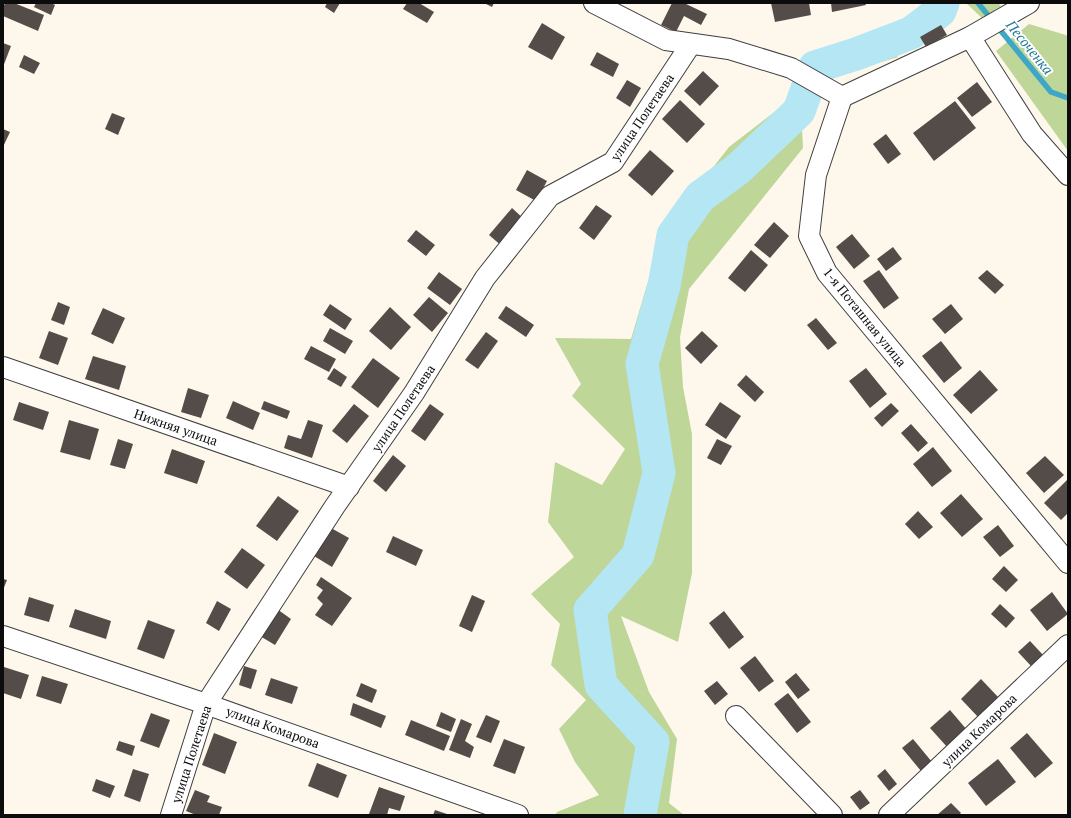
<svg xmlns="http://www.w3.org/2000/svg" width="1071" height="818" viewBox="0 0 1071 818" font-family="'PT Serif',serif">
<rect width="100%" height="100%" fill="#fef8ec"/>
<g fill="#bed698">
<path d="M931,3H955L950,14L905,44L894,29L929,7Z"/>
<path d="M966,3H998L1001,6L982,18Z"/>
<path d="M1029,24L1066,35L1068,37V151L996,51Z"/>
<path d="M870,38L898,57L831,77L807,67L804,57Z"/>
<path d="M777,110L802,128L803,148L750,214L689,289L680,337L683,387L692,434V573L678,642L621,616L649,692L677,739L669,803L684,815H555L557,812L599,795L575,762L559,729L586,700L551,665L560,624L531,594L574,557L548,522L555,462L602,485L625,449L572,396L581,384L555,338L631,339L663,231L729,147Z"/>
</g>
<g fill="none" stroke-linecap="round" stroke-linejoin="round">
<path stroke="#3ea6c6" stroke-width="5.5" d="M978,3L1051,92L1068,98"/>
<path stroke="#b4e6f3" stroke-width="33" d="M640,815L653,742L601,685L590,610L638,555L659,473L642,364L664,286L673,235L700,197L738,169L799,111L815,67L856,54L911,33L940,11L943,3"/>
</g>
<g fill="#544c49">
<path d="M5,3H14L44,15L38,31L3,16V8Z"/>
<path d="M36,3H51L55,5L51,15L34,7Z"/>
<path d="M327,3H340L334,13L325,7Z"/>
<path d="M407,3H419L434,12L427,23L403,9Z"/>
<path d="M484,3H494L492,7Z"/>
<path d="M672,3H684L707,14L701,25L684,16L676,32L661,25Z"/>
<path d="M771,3H809L811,15L775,22Z"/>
<path d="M831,3H865L866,5L832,12Z"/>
<path d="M542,23L565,37L552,60L528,47Z"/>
<path d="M941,25L947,35L926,47L920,37Z"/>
<path d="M3,43L11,46L3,67Z"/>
<path d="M597,52L619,64L613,77L590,65Z"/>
<path d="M24,55L40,63L34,74L19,67Z"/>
<path d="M703,71L719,86L700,106L684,91Z"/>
<path d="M627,80L641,88L630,107L616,98Z"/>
<path d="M977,82L992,102L972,117L957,98Z"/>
<path d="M680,100L705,124L687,143L662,119Z"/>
<path d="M955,101L976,128L934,161L913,133Z"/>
<path d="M112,113L125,118L118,135L105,129Z"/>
<path d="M3,129L10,132L3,147Z"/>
<path d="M886,134L901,154L888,164L873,144Z"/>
<path d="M650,150L674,171L652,196L628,175Z"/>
<path d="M527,170L547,181L536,201L516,190Z"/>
<path d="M596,205L612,216L594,240L579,228Z"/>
<path d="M512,208L525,220L503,247L489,235Z"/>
<path d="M774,222L789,236L770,258L754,245Z"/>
<path d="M416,230L435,245L426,256L407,241Z"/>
<path d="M852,234L870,256L854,269L836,247Z"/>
<path d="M893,247L902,259L886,271L877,259Z"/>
<path d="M751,250L768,265L745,292L728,278Z"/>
<path d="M879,270L899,298L884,309L863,281Z"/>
<path d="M987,270L1004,285L995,294L978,278Z"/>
<path d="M439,272L462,289L450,305L427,288Z"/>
<path d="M429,297L448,313L432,332L413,315Z"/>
<path d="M58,302L70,307L64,325L51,320Z"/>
<path d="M330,304L352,319L345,330L323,315Z"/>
<path d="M951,304L963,319L945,334L932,319Z"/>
<path d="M506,306L534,325L526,337L498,318Z"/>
<path d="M390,307L411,327L391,350L369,331Z"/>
<path d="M103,308L125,318L113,344L91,334Z"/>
<path d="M816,318L837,343L828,350L807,325Z"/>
<path d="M330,328L353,341L345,354L323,341Z"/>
<path d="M49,331L68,338L58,365L39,358Z"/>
<path d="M702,331L718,346L701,364L685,348Z"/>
<path d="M486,332L498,341L478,369L465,360Z"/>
<path d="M941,341L962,368L944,383L922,356Z"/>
<path d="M311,346L336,359L329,372L304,359Z"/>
<path d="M93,356L126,366L119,390L85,379Z"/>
<path d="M373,358L400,378L378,408L351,387Z"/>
<path d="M334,368L347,377L341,387L327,379Z"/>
<path d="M866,368L887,394L870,408L849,381Z"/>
<path d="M980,370L998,390L971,414L953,395Z"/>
<path d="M746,375L764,392L755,402L737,385Z"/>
<path d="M188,388L209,395L201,418L181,412Z"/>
<path d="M233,401L260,413L253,430L226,418Z"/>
<path d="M264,401L290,411L287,419L261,409Z"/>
<path d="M19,402L49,412L43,430L13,420Z"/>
<path d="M720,402L741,416L726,439L705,425Z"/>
<path d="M891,403L899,411L882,427L874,418Z"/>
<path d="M354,404L369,416L347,443L332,431Z"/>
<path d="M430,404L444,414L425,441L411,431Z"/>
<path d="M69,420L99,429L90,460L60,452Z"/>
<path d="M308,420L323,425L312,458L284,448L288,435L301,439Z"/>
<path d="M911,424L928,443L918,452L901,433Z"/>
<path d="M118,439L133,444L125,469L110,465Z"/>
<path d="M717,439L732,446L721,465L707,458Z"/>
<path d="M933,447L952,471L932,487L913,464Z"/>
<path d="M172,449L205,461L197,484L164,473Z"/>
<path d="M393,455L406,466L386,492L373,481Z"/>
<path d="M1045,456L1064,475L1044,493L1026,473Z"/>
<path d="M1068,479V513L1061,520L1044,503Z"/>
<path d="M961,494L983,519L962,537L940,513Z"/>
<path d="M278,496L299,511L277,541L256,526Z"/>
<path d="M918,511L933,527L919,539L905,524Z"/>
<path d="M998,525L1014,546L1000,557L983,537Z"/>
<path d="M331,528L349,538L332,567L314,556Z"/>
<path d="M393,536L423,550L416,566L386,552Z"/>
<path d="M242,548L265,565L247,589L224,572Z"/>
<path d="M1004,566L1018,580L1006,592L992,579Z"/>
<path d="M321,577L352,598L332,626L315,615L323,604L317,598L323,590L316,585Z"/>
<path d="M3,579L7,580L3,590Z"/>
<path d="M1052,592L1068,614L1047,631L1030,610Z"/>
<path d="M472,595L485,601L472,632L459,626Z"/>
<path d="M29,597L54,605L49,622L24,615Z"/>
<path d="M217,601L231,609L219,631L206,623Z"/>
<path d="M1000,604L1015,618L1006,628L991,614Z"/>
<path d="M75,609L111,621L106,639L69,627Z"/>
<path d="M277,609L291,619L275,645L260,636Z"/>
<path d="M724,611L744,637L729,649L709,623Z"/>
<path d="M148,620L175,630L164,659L137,649Z"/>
<path d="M1030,641L1044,656L1032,667L1018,652Z"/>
<path d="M755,656L774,681L759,692L740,668Z"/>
<path d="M244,666L257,670L251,689L239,685Z"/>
<path d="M4,667L29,675L21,699L3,693V671Z"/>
<path d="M796,673L810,690L798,699L785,682Z"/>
<path d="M42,676L68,684L61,704L36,696Z"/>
<path d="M271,678L298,687L292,704L265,695Z"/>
<path d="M981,679L998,697L978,717L961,699Z"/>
<path d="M717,681L728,694L715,705L704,691Z"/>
<path d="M361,683L377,690L372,703L356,696Z"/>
<path d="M788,693L811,722L797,733L774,704Z"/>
<path d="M353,703L386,716L381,728L350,715Z"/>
<path d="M950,710L967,730L948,748L930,728Z"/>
<path d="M441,712L456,719L451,732L436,726Z"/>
<path d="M151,713L170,720L159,748L140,741Z"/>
<path d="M486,715L500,721L491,743L476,737Z"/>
<path d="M461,719L472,724L465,741L474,747L470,758L449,750Z"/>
<path d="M411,720L450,736L444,751L405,735Z"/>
<path d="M214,733L237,742L225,774L202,765Z"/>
<path d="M1027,733L1053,763L1035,778L1010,748Z"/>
<path d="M504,739L525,747L515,774L493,766Z"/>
<path d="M913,739L932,762L921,771L902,748Z"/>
<path d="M119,741L135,746L132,756L116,750Z"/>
<path d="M998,759L1016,782L986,806L968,783Z"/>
<path d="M317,763L347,775L338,798L308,786Z"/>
<path d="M133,769L149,774L140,802L124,796Z"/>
<path d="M885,769L897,784L889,791L877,776Z"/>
<path d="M96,779L115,786L110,798L92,791Z"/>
<path d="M379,787L405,796L400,811L389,808L387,815L369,814Z"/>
<path d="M195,790L210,796L207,802L222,807L219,815H196L186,811Z"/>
<path d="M860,790L870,803L860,810L850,797Z"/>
<path d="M951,803L961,813L959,815H937Z"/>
<path d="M435,810L450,815H433Z"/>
</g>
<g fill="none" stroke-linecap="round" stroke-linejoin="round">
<g stroke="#3f3f3f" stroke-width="22">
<g id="street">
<path d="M594,3L666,40L729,49L791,68L842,97L816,175L809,236L827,273L1068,563"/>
<path d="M970,37L1032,134L1068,175"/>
<path d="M842,97L970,37L1029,3"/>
<path d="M3,367L349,487"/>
<path d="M3,636L206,704L518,815"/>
<path d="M736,716L832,815"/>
<path d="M171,815L206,704L335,506L414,393L485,278L550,196L613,162L691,44"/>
<path d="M889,815L1068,645"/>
</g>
</g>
<use href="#street" stroke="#fff" stroke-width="20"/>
</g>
<g text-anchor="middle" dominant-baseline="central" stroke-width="4" stroke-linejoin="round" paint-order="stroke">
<g font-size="13" fill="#0c0c0c" stroke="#fff">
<text transform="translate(642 117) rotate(-56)">улица Полетаева</text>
<text transform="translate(865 317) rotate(51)">1-я Поташная улица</text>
<text transform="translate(403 408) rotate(-56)">улица Полетаева</text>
<text transform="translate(176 427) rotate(19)">Нижняя улица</text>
<text transform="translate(273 727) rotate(20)">улица Комарова</text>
<text transform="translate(979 730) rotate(-44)">улица Комарова</text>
<text transform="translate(191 754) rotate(-72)">улица Полетаева</text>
</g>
<g font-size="14" font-style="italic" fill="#1c7697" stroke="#fff">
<text transform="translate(1030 47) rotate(51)">Песоченка</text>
</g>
</g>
<rect width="1071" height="818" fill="none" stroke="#0c0c0c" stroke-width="8"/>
</svg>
